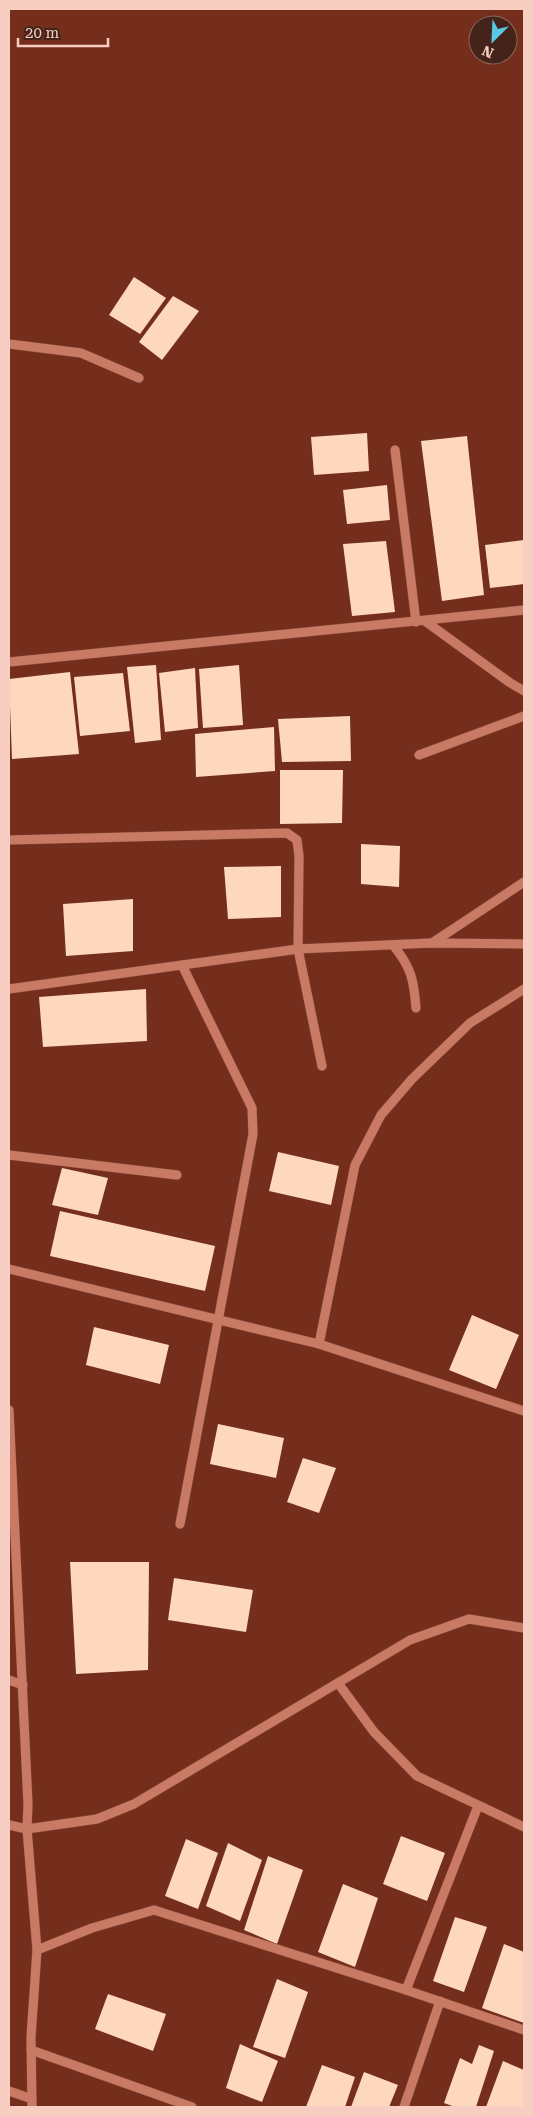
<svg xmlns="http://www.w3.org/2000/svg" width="533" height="2116" viewBox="0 0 533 2116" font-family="'Roboto Serif',serif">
<rect width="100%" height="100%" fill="#742e1b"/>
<g fill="#fed8be">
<path d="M134,277L166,298L140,334L109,315Z"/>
<path d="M173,296L199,311L162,360L139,342Z"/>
<path d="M367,433L369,471L314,475L311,437Z"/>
<path d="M467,436L484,595L442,601L421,441Z"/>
<path d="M387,485L390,520L347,524L343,490Z"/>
<path d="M524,540V584L490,588L485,545Z"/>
<path d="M386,541L395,612L352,616L343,544Z"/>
<path d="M156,665L161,740L135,743L127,667Z"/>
<path d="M239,665L243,725L203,728L199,669Z"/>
<path d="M195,668L198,728L165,732L159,673Z"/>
<path d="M70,672L79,754L12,759L9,679Z"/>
<path d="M123,673L130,731L80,736L74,677Z"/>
<path d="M350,716L351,761L282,762L278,719Z"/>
<path d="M274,727L275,771L196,777L195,734Z"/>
<path d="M280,770H343L342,823L280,824Z"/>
<path d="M361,844L400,846L399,887L361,884Z"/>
<path d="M281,866V917L228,919L224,867Z"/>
<path d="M133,899V951L66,956L63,904Z"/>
<path d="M146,989L147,1041L43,1047L39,997Z"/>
<path d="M278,1152L339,1166L331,1205L269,1191Z"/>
<path d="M62,1168L108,1178L98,1215L52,1205Z"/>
<path d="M60,1211L215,1246L205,1291L50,1256Z"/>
<path d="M472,1315L519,1335L496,1389L449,1370Z"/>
<path d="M94,1327L169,1345L160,1384L86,1365Z"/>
<path d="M218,1424L284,1438L276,1478L210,1464Z"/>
<path d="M303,1458L336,1468L319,1513L287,1502Z"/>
<path d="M70,1562H149L148,1670L76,1674Z"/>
<path d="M174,1578L253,1590L246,1632L168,1620Z"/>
<path d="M401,1836L445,1853L427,1901L383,1884Z"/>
<path d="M186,1839L218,1853L198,1909L165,1896Z"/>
<path d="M228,1843L262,1860L240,1921L206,1906Z"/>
<path d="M268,1856L303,1870L277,1944L244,1930Z"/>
<path d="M343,1884L378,1898L355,1967L318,1952Z"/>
<path d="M455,1917L487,1927L464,1992L433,1981Z"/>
<path d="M504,1944L524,1952V2023L482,2008Z"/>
<path d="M277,1979L308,1992L285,2058L253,2047Z"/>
<path d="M108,1994L166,2014L153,2051L95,2029Z"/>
<path d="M240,2044L278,2061L262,2102L226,2088Z"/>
<path d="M479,2045L494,2051L476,2107H455L444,2103L460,2058L472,2064Z"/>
<path d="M503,2061L524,2070V2107H486Z"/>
<path d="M322,2065L355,2077L345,2107H306Z"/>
<path d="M364,2072L398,2085L389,2107H351Z"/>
</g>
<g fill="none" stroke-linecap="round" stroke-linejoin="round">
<g stroke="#864a3a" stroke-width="10">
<g id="minor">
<path d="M9,344L81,353L139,378"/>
<path d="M395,450L416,622"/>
<path d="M425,621L509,682L524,691"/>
<path d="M9,662L524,610"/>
<path d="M419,755L524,716"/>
<path d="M9,840L287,833L297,840L299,856L298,949L322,1066"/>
<path d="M432,943L524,882"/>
<path d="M393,945C411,967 414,980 416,1008"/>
<path d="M9,989L298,949L431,943L524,944"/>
<path d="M9,1155L177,1175"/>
<path d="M9,1269L319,1344L524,1411"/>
<path d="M319,1344L355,1165L381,1115L412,1079L470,1023L524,989"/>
<path d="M9,1410L28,1804L27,1829L37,1950L31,2037L32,2107"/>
<path d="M180,1524L253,1134L252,1108L182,965"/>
<path d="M9,1680L23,1685"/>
<path d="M338,1683L374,1732L417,1776L524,1827"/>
<path d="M9,1825L27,1829L97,1819L134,1804L410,1640L469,1619L524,1628"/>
<path d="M37,1950L92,1928L154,1910L406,1990L524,2030"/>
<path d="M406,1990L478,1806"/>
<path d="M31,2050L192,2107"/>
<path d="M9,2091L32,2099"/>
<path d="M404,2107L440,2001"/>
</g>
</g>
<use href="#minor" stroke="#c87a64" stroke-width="9"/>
</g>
<rect width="533" height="2116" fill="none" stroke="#f9cec2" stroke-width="20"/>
<g transform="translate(493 40) rotate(204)"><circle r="24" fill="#43231a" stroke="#8c675d"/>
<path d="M0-4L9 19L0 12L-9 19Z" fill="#58c8e4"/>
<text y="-8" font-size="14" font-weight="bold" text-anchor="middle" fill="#f9cec2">N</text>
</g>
<path d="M18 38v8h90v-8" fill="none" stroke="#f9cec2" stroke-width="2.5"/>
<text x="25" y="38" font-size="15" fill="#f9cec2" stroke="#43231a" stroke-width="4" paint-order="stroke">20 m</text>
</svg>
